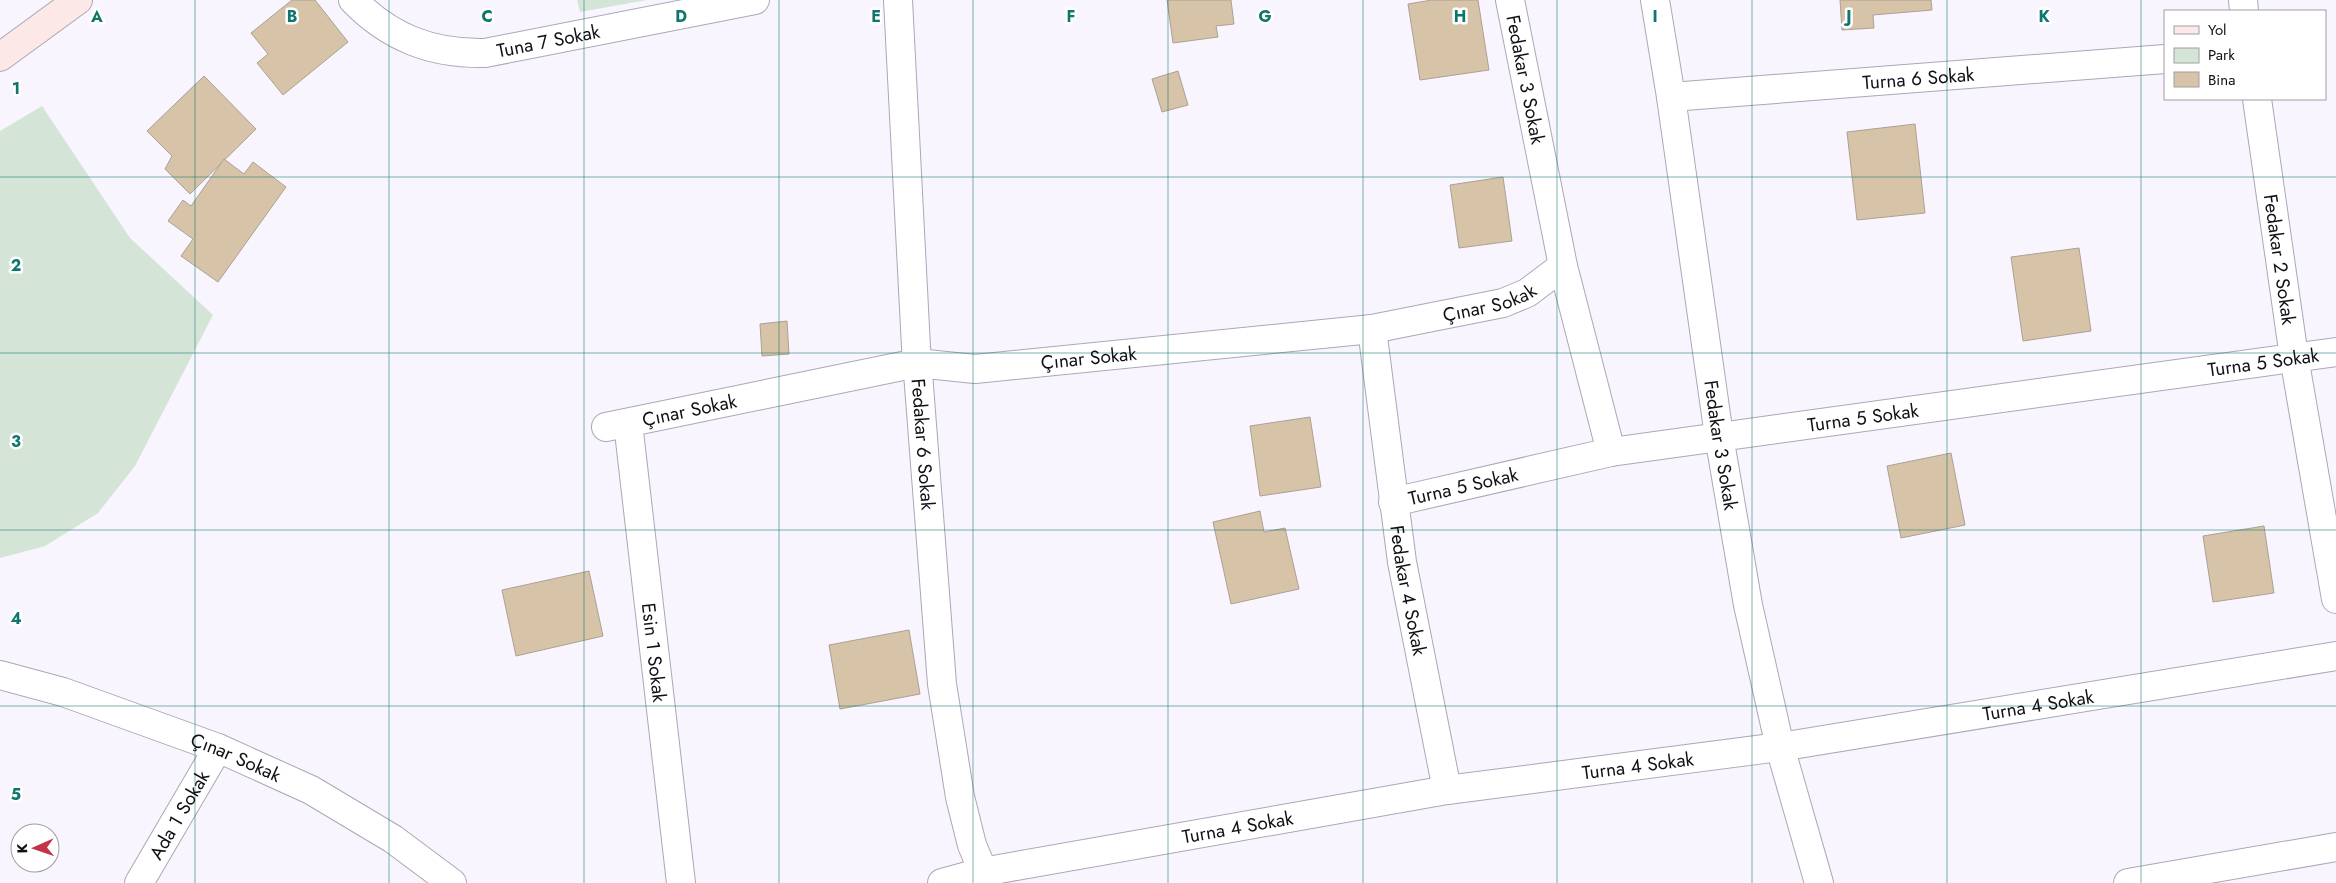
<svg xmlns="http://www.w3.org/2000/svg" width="2336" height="883" viewBox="0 0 2336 883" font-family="Jost,sans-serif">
<rect width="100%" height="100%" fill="#f8f5fe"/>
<g fill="#d4e5d7">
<path d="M577,0H647L580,12Z"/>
<path d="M42,106L130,238L213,315L135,466L98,513L45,546L0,558V131Z"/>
</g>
<g fill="#d7c3a7" stroke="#aba194">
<path d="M292,0H315L348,42L283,95L257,63L268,54L251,33Z"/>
<path d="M1167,0H1231L1234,24L1216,26L1218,37L1173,43Z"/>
<path d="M1432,0H1478L1489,70L1420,80L1408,4Z"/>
<path d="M1840,0H1931L1932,10L1873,15L1874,28L1842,30Z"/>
<path d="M1178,71L1188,105L1162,112L1152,79Z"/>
<path d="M204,76L256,129L190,194L165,169L172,156L147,131Z"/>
<path d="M1915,124L1925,213L1857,220L1847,132Z"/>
<path d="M224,159L244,174L253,162L286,187L218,282L181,256L193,239L168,221L183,200L191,206Z"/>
<path d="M1503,177L1512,241L1459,248L1450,185Z"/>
<path d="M2079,248L2091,331L2023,341L2011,257Z"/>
<path d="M787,321L789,354L762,356L760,324Z"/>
<path d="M1310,417L1321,487L1260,496L1250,426Z"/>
<path d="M1951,453L1965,525L1901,538L1887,466Z"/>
<path d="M1260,511L1264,532L1285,528L1299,589L1231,604L1213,522Z"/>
<path d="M2264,526L2274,593L2213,602L2203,536Z"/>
<path d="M589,571L603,636L516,656L502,590Z"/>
<path d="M909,630L920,694L840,709L829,645Z"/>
</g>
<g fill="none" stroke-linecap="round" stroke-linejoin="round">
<g stroke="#aca7b6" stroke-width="30">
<g id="street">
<path id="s1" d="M353,0C390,38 432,54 485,53L755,0"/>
<path id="s2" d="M898,0L916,347L942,684L960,797L972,845L988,883"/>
<path id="s3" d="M1510,0L1563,266L1611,452"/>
<path id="s4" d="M1655,0L1671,97L1719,436L1748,605L1780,747L1819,883"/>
<path d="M2243,0L2244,11"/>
<path id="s5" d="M1671,97L2165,59"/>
<path id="s6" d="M2257,99L2294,357L2336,599"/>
<path id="s7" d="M1372,329L1402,562L1447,790"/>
<path id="s8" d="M628,423L681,883"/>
<path id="s9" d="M606,427L917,363L975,369L1372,329L1503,303L1527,293L1563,266"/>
<path id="s10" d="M1393,502L1611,452L2336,352"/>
<path id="s11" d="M0,675L63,692L218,748L311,790L393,839L452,883"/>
<path id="s12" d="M139,883L218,748"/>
<path id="s13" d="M942,883L982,872L1447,790L1780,747L2336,656"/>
<path d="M2128,883L2336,847"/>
</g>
</g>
<g stroke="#aca7b6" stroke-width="30">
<path id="secondary" d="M0,57L78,0"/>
</g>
<use href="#street" stroke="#fff" stroke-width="28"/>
<use href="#secondary" stroke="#fce9e7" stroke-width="28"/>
</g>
<path fill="none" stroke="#0f766e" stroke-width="1" stroke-opacity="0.55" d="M195,0V883M389,0V883M584,0V883M779,0V883M973,0V883M1168,0V883M1363,0V883M1557,0V883M1752,0V883M1947,0V883M2141,0V883M0,177H2336M0,353H2336M0,530H2336M0,706H2336"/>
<g text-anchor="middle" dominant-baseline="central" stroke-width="5" stroke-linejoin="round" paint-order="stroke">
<g font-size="19" fill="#110f14" stroke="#fff">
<text stroke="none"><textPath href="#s1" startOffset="211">Tuna 7 Sokak</textPath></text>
<text stroke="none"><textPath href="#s5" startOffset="248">Turna 6 Sokak</textPath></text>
<text stroke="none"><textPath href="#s3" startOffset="81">Fedakar 3 Sokak</textPath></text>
<text stroke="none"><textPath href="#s6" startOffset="162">Fedakar 2 Sokak</textPath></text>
<text stroke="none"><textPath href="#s9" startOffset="895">Çınar Sokak</textPath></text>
<text stroke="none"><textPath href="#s9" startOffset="490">Çınar Sokak</textPath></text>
<text stroke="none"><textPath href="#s10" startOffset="882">Turna 5 Sokak</textPath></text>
<text stroke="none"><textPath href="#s9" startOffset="85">Çınar Sokak</textPath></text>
<text stroke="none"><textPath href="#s10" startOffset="478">Turna 5 Sokak</textPath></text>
<text stroke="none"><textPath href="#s2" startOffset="445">Fedakar 6 Sokak</textPath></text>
<text stroke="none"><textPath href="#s4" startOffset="450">Fedakar 3 Sokak</textPath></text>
<text stroke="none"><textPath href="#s10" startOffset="72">Turna 5 Sokak</textPath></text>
<text stroke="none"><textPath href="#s7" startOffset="264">Fedakar 4 Sokak</textPath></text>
<text stroke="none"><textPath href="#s8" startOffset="231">Esin 1 Sokak</textPath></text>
<text stroke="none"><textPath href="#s13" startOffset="1111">Turna 4 Sokak</textPath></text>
<text stroke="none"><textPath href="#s11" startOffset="250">Çınar Sokak</textPath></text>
<text stroke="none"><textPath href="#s13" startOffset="706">Turna 4 Sokak</textPath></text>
<text stroke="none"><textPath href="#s12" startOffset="79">Ada 1 Sokak</textPath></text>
<text stroke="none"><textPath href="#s13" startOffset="301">Turna 4 Sokak</textPath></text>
</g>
</g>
<g font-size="16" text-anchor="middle" font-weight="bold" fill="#0f766e" stroke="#fff" stroke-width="5" stroke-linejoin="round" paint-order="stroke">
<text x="97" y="22">A</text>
<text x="292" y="22">B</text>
<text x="487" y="22">C</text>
<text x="681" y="22">D</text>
<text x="876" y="22">E</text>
<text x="1071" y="22">F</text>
<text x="1265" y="22">G</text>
<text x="1460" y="22">H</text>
<text x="1655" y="22">I</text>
<text x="1849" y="22">J</text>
<text x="2044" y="22">K</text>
<text x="16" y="94">1</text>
<text x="16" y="271">2</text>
<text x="16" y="447">3</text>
<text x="16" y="624">4</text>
<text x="16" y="800">5</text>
</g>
<rect x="2164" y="10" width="162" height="90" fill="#ffffff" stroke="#a09fa1"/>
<rect x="2174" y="26" width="25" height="8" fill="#fce9e7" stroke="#a09fa1"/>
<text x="2208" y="35" font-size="15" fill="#110f14">Yol</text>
<rect x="2174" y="48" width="25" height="15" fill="#d4e5d7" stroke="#a09fa1"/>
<text x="2208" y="60" font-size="15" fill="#110f14">Park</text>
<rect x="2174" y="72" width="25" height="15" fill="#d7c3a7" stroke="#a09fa1"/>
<text x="2208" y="85" font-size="15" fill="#110f14">Bina</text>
<g transform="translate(35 848) rotate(268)"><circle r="24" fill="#ffffff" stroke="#a09fa1"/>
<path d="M0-4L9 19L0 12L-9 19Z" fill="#c33348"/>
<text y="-8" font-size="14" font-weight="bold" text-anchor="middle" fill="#110f14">K</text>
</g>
</svg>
